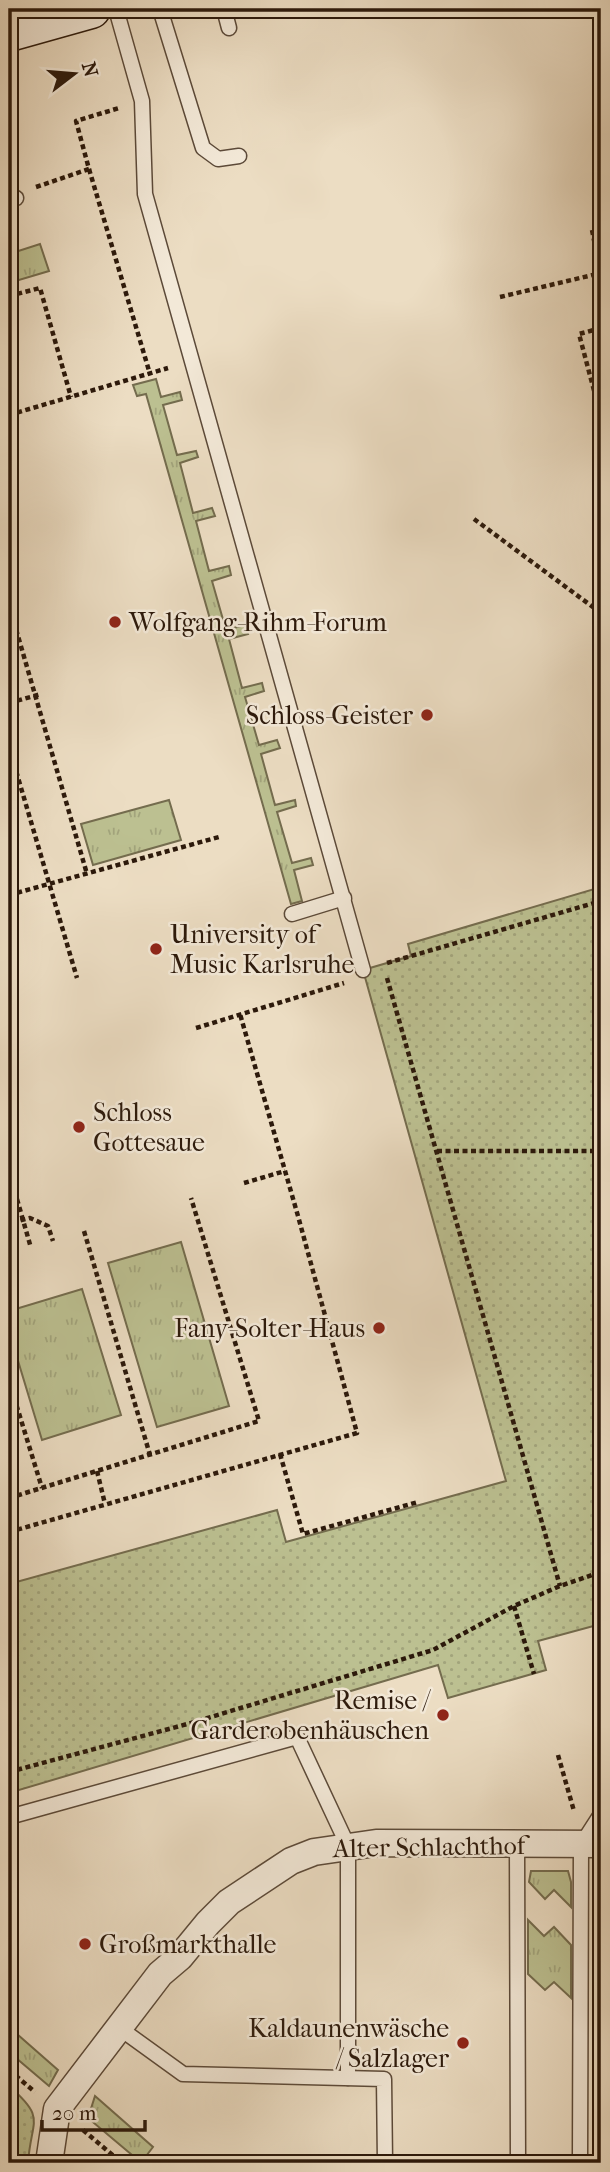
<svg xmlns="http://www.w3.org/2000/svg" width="610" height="2172" viewBox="0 0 610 2172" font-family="'IM FELL French Canon',serif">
<defs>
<pattern id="grass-tufts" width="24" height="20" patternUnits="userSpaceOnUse" patternTransform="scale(1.75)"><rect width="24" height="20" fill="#bcc091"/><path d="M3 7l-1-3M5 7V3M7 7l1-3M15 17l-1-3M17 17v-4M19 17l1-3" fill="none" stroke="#a2a47c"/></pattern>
<pattern id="park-dots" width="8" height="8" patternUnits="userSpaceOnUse" patternTransform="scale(1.75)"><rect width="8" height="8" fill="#bcc091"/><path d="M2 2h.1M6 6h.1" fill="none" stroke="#a2a47c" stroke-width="1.8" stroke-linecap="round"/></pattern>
</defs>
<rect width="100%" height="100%" fill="#ecddc3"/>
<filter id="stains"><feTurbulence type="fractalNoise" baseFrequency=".00286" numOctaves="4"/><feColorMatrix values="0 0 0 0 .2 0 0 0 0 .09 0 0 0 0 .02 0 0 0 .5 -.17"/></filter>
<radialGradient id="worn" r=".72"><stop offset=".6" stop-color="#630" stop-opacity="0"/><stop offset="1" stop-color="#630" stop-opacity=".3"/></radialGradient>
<g fill="url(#grass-tufts)" stroke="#746c4e" stroke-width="2">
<path d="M40,244L49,271L9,283V254Z"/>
<path d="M156,379L161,397L180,392L182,400L163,405L177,455L196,451L198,457L180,463L193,513L212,508L215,516L196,521L209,571L229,566L231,575L212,581L226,630L245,625L248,634L229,639L242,688L262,683L264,691L245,697L259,745L277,740L280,748L261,754L275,805L295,800L296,806L277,812L292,863L311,858L313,865L294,870L302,901L291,904L146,394L137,396L133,385Z"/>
<path d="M169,800L181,840L93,865L81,824Z"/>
<path d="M181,1242L229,1406L157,1427L108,1263Z"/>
<path d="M82,1289L121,1415L42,1440L9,1331V1311Z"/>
<path d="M531,1871H568L571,1882V1907L554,1890L545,1899L529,1882Z"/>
<path d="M528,1920L544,1936L554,1927L571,1945V1998L554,1982L545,1990L528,1974Z"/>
<path d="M9,2027L58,2070L49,2086L9,2052Z"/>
<path d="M95,2096L153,2147L143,2160H138L88,2118Z"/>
</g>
<g fill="url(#park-dots)" stroke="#746c4e" stroke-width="2">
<path d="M601,887V1624L538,1641L546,1670L448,1698L438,1665L9,1793V1584L277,1510L286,1542L506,1481L363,970L411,956L408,944Z"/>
<path d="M9,2086C47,2119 31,2119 28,2163H9Z"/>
</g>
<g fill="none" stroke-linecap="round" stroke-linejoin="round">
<g stroke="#5c4a39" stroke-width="17">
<g id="lane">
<path d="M116,9L142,101L145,194L363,970"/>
<path d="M160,9L203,148L218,159L239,156"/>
<path d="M224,9L229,28"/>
<path d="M9,200L16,198"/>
<path d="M292,914L344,898"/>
<path d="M9,1817L297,1737L348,1846V2078"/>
<path d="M517,1845L518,2163"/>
<path d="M118,2027L183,2074L384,2079L385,2163"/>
<path d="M580,2163L581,1845L601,1814"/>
</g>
</g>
<g stroke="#5c4a39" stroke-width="29">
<path id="street" d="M49,2163L57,2109L160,1974L180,1957L208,1923L229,1902L291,1861L314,1852L376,1843L601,1844"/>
</g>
<g stroke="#2c190b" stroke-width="41">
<path id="secondary" d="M9,32L91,9"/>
</g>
<g stroke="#2c190b" stroke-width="4.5" stroke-dasharray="5 3.5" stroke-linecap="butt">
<path d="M89,169L150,374"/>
<path d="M36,187L89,169L76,121L119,108"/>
<path d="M592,230L601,276"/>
<path d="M9,296L40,288L71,397"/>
<path d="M500,297L601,273"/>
<path d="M601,328L579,334L601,417"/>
<path d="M9,415L168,368"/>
<path d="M474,519L601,613"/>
<path d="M9,605L87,874"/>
<path d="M9,703L41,694"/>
<path d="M9,747L77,978"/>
<path d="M9,895L219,837"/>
<path d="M387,963L601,901"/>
<path d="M387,978L560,1586"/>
<path d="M196,1028L344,983"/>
<path d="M437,1151H601"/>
<path d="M244,1183L285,1171"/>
<path d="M17,1199L31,1248"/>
<path d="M9,1231L14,1222L30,1218L48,1226L53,1241"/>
<path d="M84,1231L150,1455"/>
<path d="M9,1381L42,1488"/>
<path d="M280,1454L303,1534L418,1502"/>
<path d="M97,1471L105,1504"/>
<path d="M9,1498L259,1421L191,1198"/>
<path d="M9,1532L357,1433L298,1216L240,1014"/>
<path d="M514,1606L534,1674"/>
<path d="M558,1755L574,1811"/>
<path d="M9,1772L191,1723L433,1650L514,1606L560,1586L601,1572"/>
<path d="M9,2070L35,2092"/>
<path d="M83,2130L122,2163"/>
</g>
<use href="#lane" stroke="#f3e9d8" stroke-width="14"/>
<use href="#street" stroke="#f3e9d8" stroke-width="26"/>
<use href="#secondary" stroke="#f3e9d8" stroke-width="38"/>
</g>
<g fill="#8f2418" stroke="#f3e9d8" stroke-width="2.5">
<circle cx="115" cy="622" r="7"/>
<circle cx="427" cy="715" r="7"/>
<circle cx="156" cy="949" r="7"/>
<circle cx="79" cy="1127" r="7"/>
<circle cx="379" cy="1328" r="7"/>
<circle cx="443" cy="1715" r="7"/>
<circle cx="85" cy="1944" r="7"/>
<circle cx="463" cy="2043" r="7"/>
</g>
<g text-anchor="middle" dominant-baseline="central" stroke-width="5" stroke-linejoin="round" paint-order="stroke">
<g font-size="26" fill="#2c190b" stroke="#f3e9d8" text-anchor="start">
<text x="129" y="622">Wolfgang-Rihm-Forum</text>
<text x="413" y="715" text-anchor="end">Schloss-Geister</text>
<text x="170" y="934">University of<tspan x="170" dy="30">Music Karlsruhe</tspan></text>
<text x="93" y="1112">Schloss<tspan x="93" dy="30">Gottesaue</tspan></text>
<text x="365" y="1328" text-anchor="end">Fany-Solter-Haus</text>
<text x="429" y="1700" text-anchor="end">Remise /<tspan x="429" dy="30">Garderobenhäuschen</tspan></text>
<text x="99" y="1944">Großmarkthalle</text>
<text x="449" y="2028" text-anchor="end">Kaldaunenwäsche<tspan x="449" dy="30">/ Salzlager</tspan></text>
</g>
<g font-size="26" fill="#2c190b" stroke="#f3e9d8">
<text transform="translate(429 1847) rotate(-1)">Alter Schlachthof</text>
</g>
</g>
<rect width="610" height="2172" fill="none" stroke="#ecddc3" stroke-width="35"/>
<rect x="10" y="10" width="589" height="2151" fill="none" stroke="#2c190b" stroke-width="3.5"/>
<rect x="18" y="18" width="575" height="2137" fill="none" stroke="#2c190b" stroke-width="2"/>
<g transform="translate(74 74) rotate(74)" stroke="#f3e9d8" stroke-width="5" paint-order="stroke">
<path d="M0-5L12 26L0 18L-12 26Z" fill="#2c190b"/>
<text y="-10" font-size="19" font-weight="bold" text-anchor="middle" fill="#2c190b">N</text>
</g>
<path d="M42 2120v10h103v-10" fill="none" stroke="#2c190b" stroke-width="3.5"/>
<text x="52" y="2120" font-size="21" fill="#2c190b" stroke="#f3e9d8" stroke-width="5" paint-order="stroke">20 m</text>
<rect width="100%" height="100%" filter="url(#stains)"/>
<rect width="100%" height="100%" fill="url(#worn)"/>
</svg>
